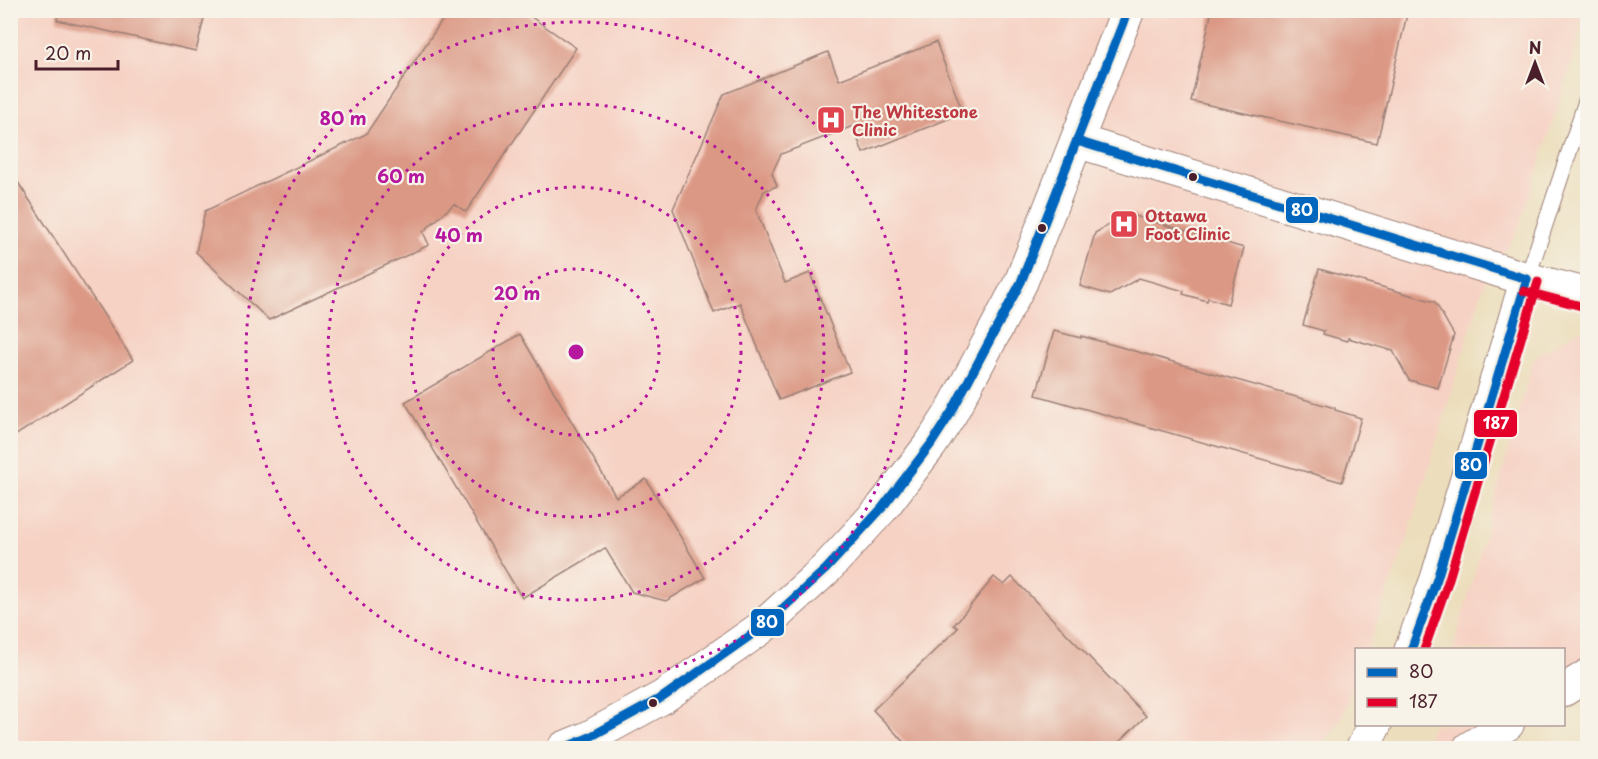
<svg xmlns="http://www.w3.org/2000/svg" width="1598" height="759" viewBox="0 0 1598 759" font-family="'Playpen Sans',sans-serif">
<rect width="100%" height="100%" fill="#f7f3e8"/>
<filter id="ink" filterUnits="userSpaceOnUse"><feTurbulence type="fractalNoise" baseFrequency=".0167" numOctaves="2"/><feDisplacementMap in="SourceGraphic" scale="12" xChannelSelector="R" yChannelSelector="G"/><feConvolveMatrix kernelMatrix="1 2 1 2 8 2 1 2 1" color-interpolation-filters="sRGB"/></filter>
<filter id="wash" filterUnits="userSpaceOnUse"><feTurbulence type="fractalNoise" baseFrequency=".008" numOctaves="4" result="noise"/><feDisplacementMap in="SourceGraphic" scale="24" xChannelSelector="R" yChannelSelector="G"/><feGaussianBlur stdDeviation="1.35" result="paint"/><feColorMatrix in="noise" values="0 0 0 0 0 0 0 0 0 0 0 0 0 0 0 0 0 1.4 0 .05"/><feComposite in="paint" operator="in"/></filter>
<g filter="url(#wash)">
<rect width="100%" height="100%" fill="#ecdebc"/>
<g fill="#f6d2c4">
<path d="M10,11H1584L1573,59L1519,228L1483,287L1408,537L1367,649L1356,650V677L1341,720L1319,748H11Z"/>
<path d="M1583,328L1587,329V695L1564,709V650H1453L1534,357Z"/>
<path d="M1432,725H1536L1494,748H1425Z"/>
</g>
<g id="blocks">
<g fill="#db9985">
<path d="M58,10H206L196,51L57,20Z"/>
<path d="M449,10H521L576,48L466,212L454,204L423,232L429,245L269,320L196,252L205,211L366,134Z"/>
<path d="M1212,10H1408L1377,143L1191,101Z"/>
<path d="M936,42L963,113L863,153L853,126L781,154L772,173L777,186L764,191L756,210L785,283L810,273L850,372L779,400L740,303L714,313L673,209L724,94L828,52L839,80Z"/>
<path d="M10,170L133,360L10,439Z"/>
<path d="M1128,214L1244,248L1228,304L1208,298L1207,301L1183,294L1184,291L1139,278L1110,295L1080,286L1095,233Z"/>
<path d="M1319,269L1435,302L1454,335L1438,388L1409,380L1393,351L1348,338L1347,341L1323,334L1324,331L1303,325Z"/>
<path d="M1054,331L1081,338V336L1103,342L1335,408V410L1361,418L1342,482L1036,395Z"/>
<path d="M520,334L616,497L646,479L705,578L666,601L632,592L605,548L522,598L405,402Z"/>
<path d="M994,577L1004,585L1012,577L1146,716L1113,748H910L873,710L958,628L954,625Z"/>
</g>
</g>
</g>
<g filter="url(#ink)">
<use href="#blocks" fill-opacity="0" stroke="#9b7e74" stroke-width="1.5"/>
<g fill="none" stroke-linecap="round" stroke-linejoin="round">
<g stroke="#9b7e74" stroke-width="17">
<path id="service" d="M1527,279L1588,95"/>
</g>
<g stroke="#9b7e74" stroke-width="34">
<g id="minor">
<path d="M1564,690L1588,675"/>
<path d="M1469,748L1508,724"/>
</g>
</g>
<g stroke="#9b7e74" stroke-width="35">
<g id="tertiary">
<path d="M1077,141L1527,279L1588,295"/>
<path d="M1411,650L1437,579L1527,279"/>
<path d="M564,748L588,738L663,697L761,628L826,569L882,508L931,444L951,413L1021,282L1128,10"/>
<path d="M1363,748L1375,724"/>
</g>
</g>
<use href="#service" stroke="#fff" stroke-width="15"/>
<use href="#minor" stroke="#fff" stroke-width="32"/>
<use href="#tertiary" stroke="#fff" stroke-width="33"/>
<g stroke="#f7f3e8" stroke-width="14">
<g id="bus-1">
<path d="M1077,141L1527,279"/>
<path d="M1411,650L1437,579L1527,279"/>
<path d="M564,748L588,738L663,697L761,628L826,569L882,508L931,444L951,413L1021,282L1128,10"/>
</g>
</g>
<g stroke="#f7f3e8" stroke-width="14">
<g id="bus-2">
<path d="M1524,291L1585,307"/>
<path d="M1424,650L1448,582L1538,282"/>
</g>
</g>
<use href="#bus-1" stroke="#0065bd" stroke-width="9"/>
<use href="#bus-2" stroke="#e4002b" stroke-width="9"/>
</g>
</g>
<g fill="none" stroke="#b5179e" stroke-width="3" stroke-dasharray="3 6">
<circle cx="576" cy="352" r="83"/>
<circle cx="576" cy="352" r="165"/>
<circle cx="576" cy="352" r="248"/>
<circle cx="576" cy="352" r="330"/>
</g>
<defs>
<g id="hospital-square" transform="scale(1.5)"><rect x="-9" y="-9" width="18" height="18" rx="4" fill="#e0444e" stroke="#f7f3e8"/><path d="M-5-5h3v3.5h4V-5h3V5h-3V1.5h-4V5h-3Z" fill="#fff"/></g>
</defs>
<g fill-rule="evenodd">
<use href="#hospital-square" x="831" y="120"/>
<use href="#hospital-square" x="1124" y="224"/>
</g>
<g fill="#4a1f2b" stroke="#f7f3e8" stroke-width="2">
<circle cx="1193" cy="177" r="5"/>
<circle cx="1042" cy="228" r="5"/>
<circle cx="653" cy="703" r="5"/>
</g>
<g text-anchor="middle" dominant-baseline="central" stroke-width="4.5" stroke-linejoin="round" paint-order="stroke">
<g font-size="16" font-weight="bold" fill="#be3a42" stroke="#f7f3e8" text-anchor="start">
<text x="852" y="111">The Whitestone<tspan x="852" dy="18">Clinic</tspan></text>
<text x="1145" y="215">Ottawa<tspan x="1145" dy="18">Foot Clinic</tspan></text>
</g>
</g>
<circle cx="576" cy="352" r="9" fill="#b5179e" stroke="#f7f3e8" stroke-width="3"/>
<g font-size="18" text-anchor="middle" font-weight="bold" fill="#b5179e" stroke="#f7f3e8" stroke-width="4.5" stroke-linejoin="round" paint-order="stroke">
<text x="343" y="125">80 m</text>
<text x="401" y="183">60 m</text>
<text x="459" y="242">40 m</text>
<text x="517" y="300">20 m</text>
</g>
<g stroke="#f7f3e8" stroke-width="2">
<rect x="1285" y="196" width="34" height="28" rx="6" fill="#0065bd"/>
<rect x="1473" y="409" width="45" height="29" rx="6" fill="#e4002b"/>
<rect x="1454" y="451" width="34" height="29" rx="6" fill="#0065bd"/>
<rect x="750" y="608" width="35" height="29" rx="6" fill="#0065bd"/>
</g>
<g font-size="16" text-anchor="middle" font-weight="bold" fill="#fff">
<text x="1302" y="216">80</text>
<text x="1496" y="429">187</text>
<text x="1471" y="471">80</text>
<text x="767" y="628">80</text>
</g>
<rect width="1598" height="759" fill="none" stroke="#f7f3e8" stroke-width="36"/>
<rect x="1355" y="648" width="210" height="78" fill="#f7f3e8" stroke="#b29e9c" stroke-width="1.5"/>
<rect x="1367" y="668" width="30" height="9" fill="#0065bd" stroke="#b29e9c" stroke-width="1.5"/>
<text x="1409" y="678" font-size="18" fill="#4a1f2b">80</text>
<rect x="1367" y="698" width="30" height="9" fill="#e4002b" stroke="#b29e9c" stroke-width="1.5"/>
<text x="1409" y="708" font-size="18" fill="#4a1f2b">187</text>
<g transform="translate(1535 63)" stroke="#f7f3e8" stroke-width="4.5" paint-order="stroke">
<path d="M0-4.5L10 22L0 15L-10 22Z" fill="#4a1f2b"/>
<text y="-9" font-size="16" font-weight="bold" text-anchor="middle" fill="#4a1f2b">N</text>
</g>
<path d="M36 60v9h82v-9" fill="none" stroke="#4a1f2b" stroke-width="3"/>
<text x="45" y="60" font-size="18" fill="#4a1f2b" stroke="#f7f3e8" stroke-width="4.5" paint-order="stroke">20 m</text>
</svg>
